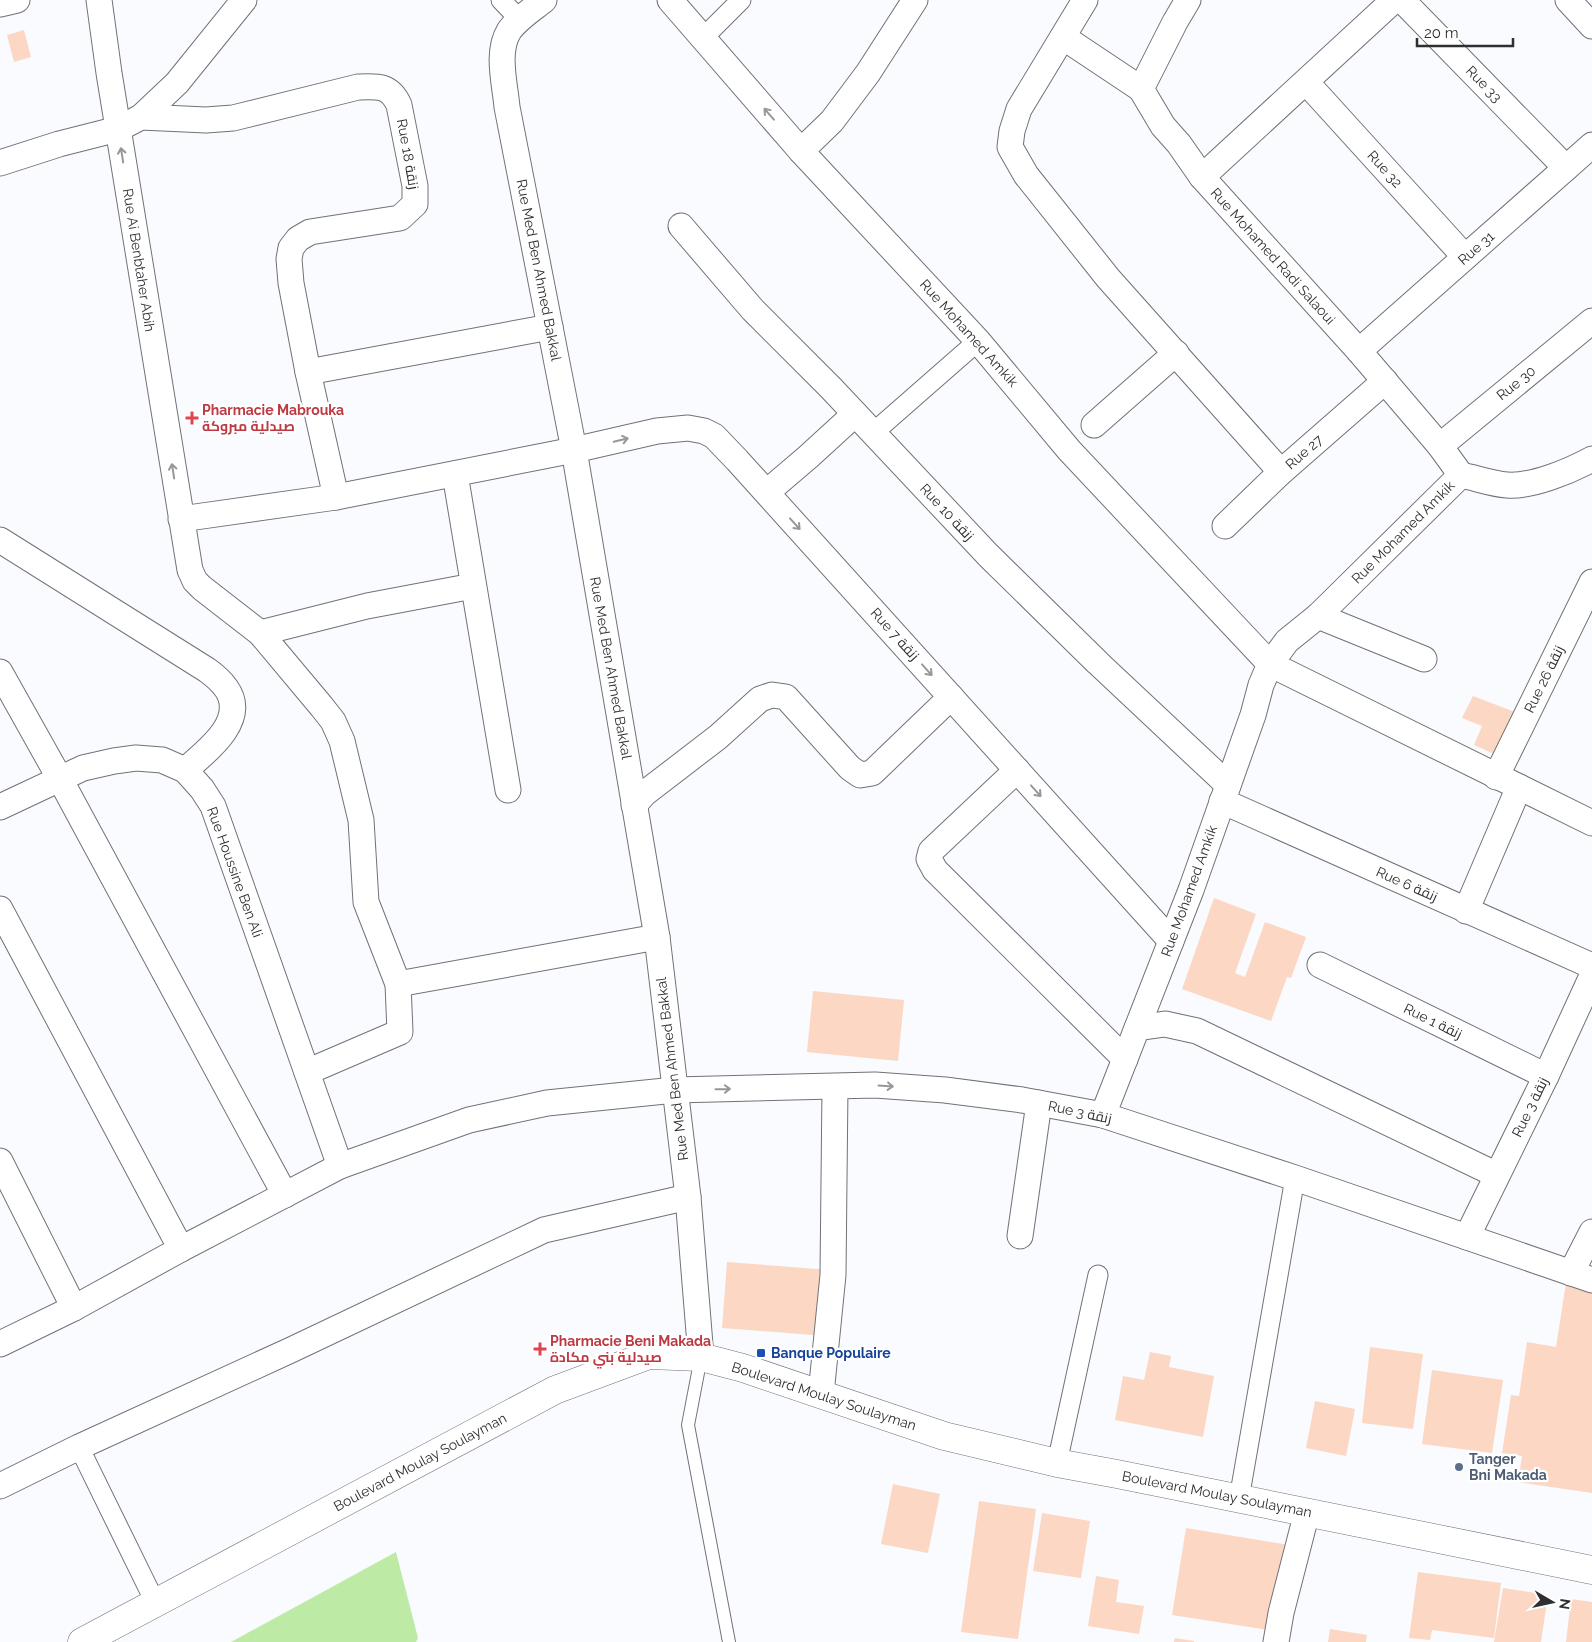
<svg xmlns="http://www.w3.org/2000/svg" width="1592" height="1642" viewBox="0 0 1592 1642" font-family="Raleway,Cairo,sans-serif">
<rect width="100%" height="100%" fill="#f9fbff"/>
<path fill="#bdeba5" d="M396,1552L418,1638L416,1642H231Z"/>
<g fill="#fcd7c3">
<path d="M24,30L31,57L14,62L7,35Z"/>
<path d="M1473,696L1515,712L1494,754L1474,745L1482,726L1462,718Z"/>
<path d="M1214,898L1256,914L1235,973L1245,977L1265,922L1306,937L1291,978L1287,977L1271,1021L1182,989Z"/>
<path d="M813,991L904,1000L898,1061L807,1052Z"/>
<path d="M727,1262L830,1270L825,1336L722,1328Z"/>
<path d="M1566,1283L1592,1287V1493L1518,1482L1522,1456L1502,1453L1511,1395L1519,1396L1527,1342L1556,1347Z"/>
<path d="M1370,1347L1423,1354L1413,1429L1362,1423Z"/>
<path d="M1150,1352L1171,1356L1169,1367L1214,1376L1203,1437L1115,1420L1123,1376L1144,1380Z"/>
<path d="M1432,1370L1503,1380L1492,1453L1422,1444Z"/>
<path d="M1315,1401L1355,1409L1346,1456L1306,1448Z"/>
<path d="M893,1484L940,1494L928,1553L881,1544Z"/>
<path d="M979,1501L1036,1509L1018,1639L961,1632Z"/>
<path d="M1042,1513L1090,1521L1081,1578L1033,1571Z"/>
<path d="M1186,1528L1289,1545L1275,1631L1172,1615Z"/>
<path d="M1418,1572L1501,1583L1494,1638L1432,1630L1430,1640L1409,1638Z"/>
<path d="M1096,1576L1119,1580L1116,1602L1144,1606L1139,1634L1088,1626Z"/>
<path d="M1503,1588L1548,1595L1541,1642H1494Z"/>
<path d="M1571,1599L1592,1602V1642H1566Z"/>
<path d="M1330,1629L1367,1635L1366,1642H1328Z"/>
<path d="M1175,1638L1194,1641V1642H1174Z"/>
</g>
<g fill="none" stroke-linecap="round" stroke-linejoin="round">
<g stroke="#707278" stroke-width="14">
<path id="service" d="M701,1357L688,1425L729,1642"/>
</g>
<g stroke="#707278" stroke-width="21">
<g id="pedestrian">
<path d="M501,0L520,20"/>
<path d="M703,38L741,0"/>
<path d="M873,433L978,341"/>
<path d="M79,1447L155,1602"/>
<path d="M1057,1463L1098,1275"/>
<path d="M1239,1499L1295,1178"/>
</g>
</g>
<g stroke="#707278" stroke-width="27">
<g id="minor">
<path d="M99,0L109,73L190,570L195,581L202,588L260,633L322,707L333,721L342,741L361,820L366,902L398,984L400,1032L307,1072"/>
<path d="M544,0C533,9 517,19 509,31C496,52 505,84 507,107L574,450L657,937L688,1197L701,1357"/>
<path d="M670,0L801,151L978,341L1069,450L1270,664L1592,823"/>
<path d="M1085,0L1019,109L1012,131L1010,147L1026,175L1108,278L1281,472"/>
<path d="M1188,0L1175,22L1141,89L1163,126L1179,144L1202,177L1359,351L1440,446L1461,475"/>
<path d="M1402,0L1566,168"/>
<path d="M1568,0L1592,26"/>
<path d="M0,4L17,0"/>
<path d="M1063,37L1141,89"/>
<path d="M1306,82L1465,257"/>
<path d="M141,117L206,120L233,118L358,87C378,86 390,85 399,105L415,186V204L400,218L310,232L298,239L291,248L289,259L291,283L308,372L336,497"/>
<path d="M801,151L832,121L868,73L915,0"/>
<path d="M0,163L59,144L118,129L141,117L177,83L244,0"/>
<path d="M1202,177L1394,0"/>
<path d="M681,226L753,310L831,388L988,555L1098,663L1228,785"/>
<path d="M1359,351L1592,145"/>
<path d="M308,372L550,327"/>
<path d="M1094,425L1176,353"/>
<path d="M1440,446L1592,321"/>
<path d="M455,474L508,790"/>
<path d="M1461,475C1476,478 1492,484 1507,485C1532,487 1570,471 1592,459"/>
<path d="M767,492L808,457L855,414"/>
<path d="M181,519L336,497L574,450L657,431L688,428L704,431L714,436L737,460L1171,941"/>
<path d="M1225,526L1281,472L1385,381"/>
<path d="M0,540L207,670C214,675 221,681 226,688C249,720 206,752 185,770"/>
<path d="M1318,616L1424,659"/>
<path d="M260,633L367,606L473,586"/>
<path d="M0,672L60,779L285,1195"/>
<path d="M1017,770L931,851L929,859L935,870L1125,1059"/>
<path d="M1496,777L1592,582"/>
<path d="M1222,801L1592,966"/>
<path d="M634,805L645,793L718,737L760,699L772,695L786,697L850,768L860,775L872,773L951,697"/>
<path d="M0,807L83,768L114,761L136,758L162,760L185,770L202,789L213,806L340,1166"/>
<path d="M0,909L181,1249"/>
<path d="M1466,911L1519,787"/>
<path d="M1320,965L1546,1076"/>
<path d="M398,984L657,937"/>
<path d="M1137,1028L1165,1024L1197,1031L1497,1175"/>
<path d="M1103,1115L1191,890L1253,715L1261,685L1270,664L1287,641L1318,616L1461,475"/>
<path d="M0,1161L74,1308"/>
<path d="M1020,1236L1039,1103"/>
<path d="M1467,1237L1546,1076L1592,976"/>
<path d="M1571,1273L1592,1232"/>
<path d="M0,1344L74,1308L181,1249L340,1166L469,1120L547,1103L675,1090L875,1085L945,1090L1022,1100L1103,1115L1295,1178L1592,1280"/>
<path d="M821,1394L833,1275L835,1087"/>
<path d="M0,1486L79,1447L291,1350L544,1230L688,1197"/>
<path d="M1276,1642L1281,1613L1307,1512"/>
</g>
</g>
<g stroke="#707278" stroke-width="29">
<path id="secondary" d="M82,1642L555,1390L649,1355L701,1357L743,1368L944,1436L1057,1463L1117,1474L1592,1570"/>
</g>
<use href="#service" stroke="#fff" stroke-width="12"/>
<use href="#pedestrian" stroke="#fff" stroke-width="19"/>
<use href="#minor" stroke="#fff" stroke-width="25"/>
<use href="#secondary" stroke="#fff" stroke-width="28"/>
</g>
<defs><path id="oneway-shaft" d="M-6 0H5M1.5-3L5.5 0L1.5 3" fill="none" stroke-width="1.6" stroke-linecap="round" stroke-linejoin="round" transform="scale(1.25)"/></defs>
<g stroke="#969798">
<use href="#oneway-shaft" transform="translate(769 114) rotate(-131)"/>
<use href="#oneway-shaft" transform="translate(122 155) rotate(-99)"/>
<use href="#oneway-shaft" transform="translate(621 440) rotate(-13)"/>
<use href="#oneway-shaft" transform="translate(173 471) rotate(-99)"/>
<use href="#oneway-shaft" transform="translate(795 524) rotate(48)"/>
<use href="#oneway-shaft" transform="translate(927 670) rotate(48)"/>
<use href="#oneway-shaft" transform="translate(1036 791) rotate(48)"/>
<use href="#oneway-shaft" transform="translate(886 1086) rotate(4)"/>
<use href="#oneway-shaft" transform="translate(723 1089) rotate(-1)"/>
</g>
<g fill="#e0444e" stroke="#fff" stroke-width="2">
<path d="M189.5 410.5h5v5h5v5h-5v5h-5v-5h-5v-5h5z"/>
<path d="M537.5 1341.5h5v5h5v5h-5v5h-5v-5h-5v-5h5z"/>
</g>
<rect fill="#1a4fb4" stroke="#fff" stroke-width="2" x="756" y="1348" width="10" height="10" rx="2.5"/>
<circle fill="#5c6f8a" stroke="#fff" stroke-width="2" cx="1459" cy="1467" r="5"/>
<g text-anchor="middle" dominant-baseline="central" stroke-width="4.5" stroke-linejoin="round" paint-order="stroke">
<g font-size="14" fill="#2e2f31" stroke="#fff">
<text transform="translate(1484 84) rotate(46)">Rue 33</text>
<text transform="translate(408 154) rotate(80)">Rue 18 زنقة</text>
<text transform="translate(1385 169) rotate(48)">Rue 32</text>
<text transform="translate(1476 248) rotate(-41)">Rue 31</text>
<text transform="translate(1273 256) rotate(48)">Rue Mohamed Radi Salaoui</text>
<text transform="translate(139 260) rotate(81)">Rue Ai Benbtaher Abih</text>
<text transform="translate(539 270) rotate(79)">Rue Med Ben Ahmed Bakkal</text>
<text transform="translate(969 333) rotate(48)">Rue Mohamed Amkik</text>
<text transform="translate(1516 383) rotate(-39)">Rue 30</text>
<text transform="translate(1304 452) rotate(-41)">Rue 27</text>
<text transform="translate(947 512) rotate(47)">Rue 10 زنقة</text>
<text transform="translate(1403 532) rotate(-45)">Rue Mohamed Amkik</text>
<text transform="translate(895 634) rotate(48)">Rue 7 زنقة</text>
<text transform="translate(611 668) rotate(80)">Rue Med Ben Ahmed Bakkal</text>
<text transform="translate(1544 679) rotate(-64)">Rue 26 زنقة</text>
<text transform="translate(235 872) rotate(70)">Rue Houssine Ben Ali</text>
<text transform="translate(1407 884) rotate(24)">Rue 6 زنقة</text>
<text transform="translate(1189 891) rotate(-70)">Rue Mohamed Amkik</text>
<text transform="translate(1433 1021) rotate(26)">Rue 1 زنقة</text>
<text transform="translate(672 1069) rotate(-97)">Rue Med Ben Ahmed Bakkal</text>
<text transform="translate(1530 1107) rotate(-64)">Rue 3 زنقة</text>
<text transform="translate(1080 1112) rotate(12)">Rue 3 زنقة</text>
<text transform="translate(824 1396) rotate(18)">Boulevard Moulay Soulayman</text>
<text transform="translate(420 1462) rotate(-28)">Boulevard Moulay Soulayman</text>
<text transform="translate(1217 1494) rotate(11)">Boulevard Moulay Soulayman</text>
</g>
<g font-size="14" font-weight="bold" fill="#be3a42" stroke="#fff" text-anchor="start">
<text x="202" y="410">Pharmacie Mabrouka<tspan x="202" dy="16">صيدلية مبروكة</tspan></text>
<text x="550" y="1341">Pharmacie Beni Makada<tspan x="550" dy="16">صيدلية بني مكادة</tspan></text>
</g>
<g font-size="14" font-weight="bold" fill="#164399" stroke="#fff" text-anchor="start">
<text x="771" y="1353">Banque Populaire</text>
</g>
<g font-size="14" font-weight="bold" fill="#4e5e75" stroke="#fff" text-anchor="start">
<text x="1469" y="1459">Tanger<tspan x="1469" dy="16">Bni Makada</tspan></text>
</g>
</g>
<g transform="translate(1552 1602) rotate(99)" stroke="#ffffff" stroke-width="4" paint-order="stroke">
<path d="M0-4L9 19L0 12L-9 19Z" fill="#2e2f31"/>
<text y="-8" font-size="14" font-weight="bold" text-anchor="middle" fill="#2e2f31">N</text>
</g>
<path d="M1417 38v8h96v-8" fill="none" stroke="#2e2f31" stroke-width="2.5"/>
<text x="1424" y="38" font-size="15" fill="#2e2f31" stroke="#ffffff" stroke-width="4" paint-order="stroke">20 m</text>
</svg>
